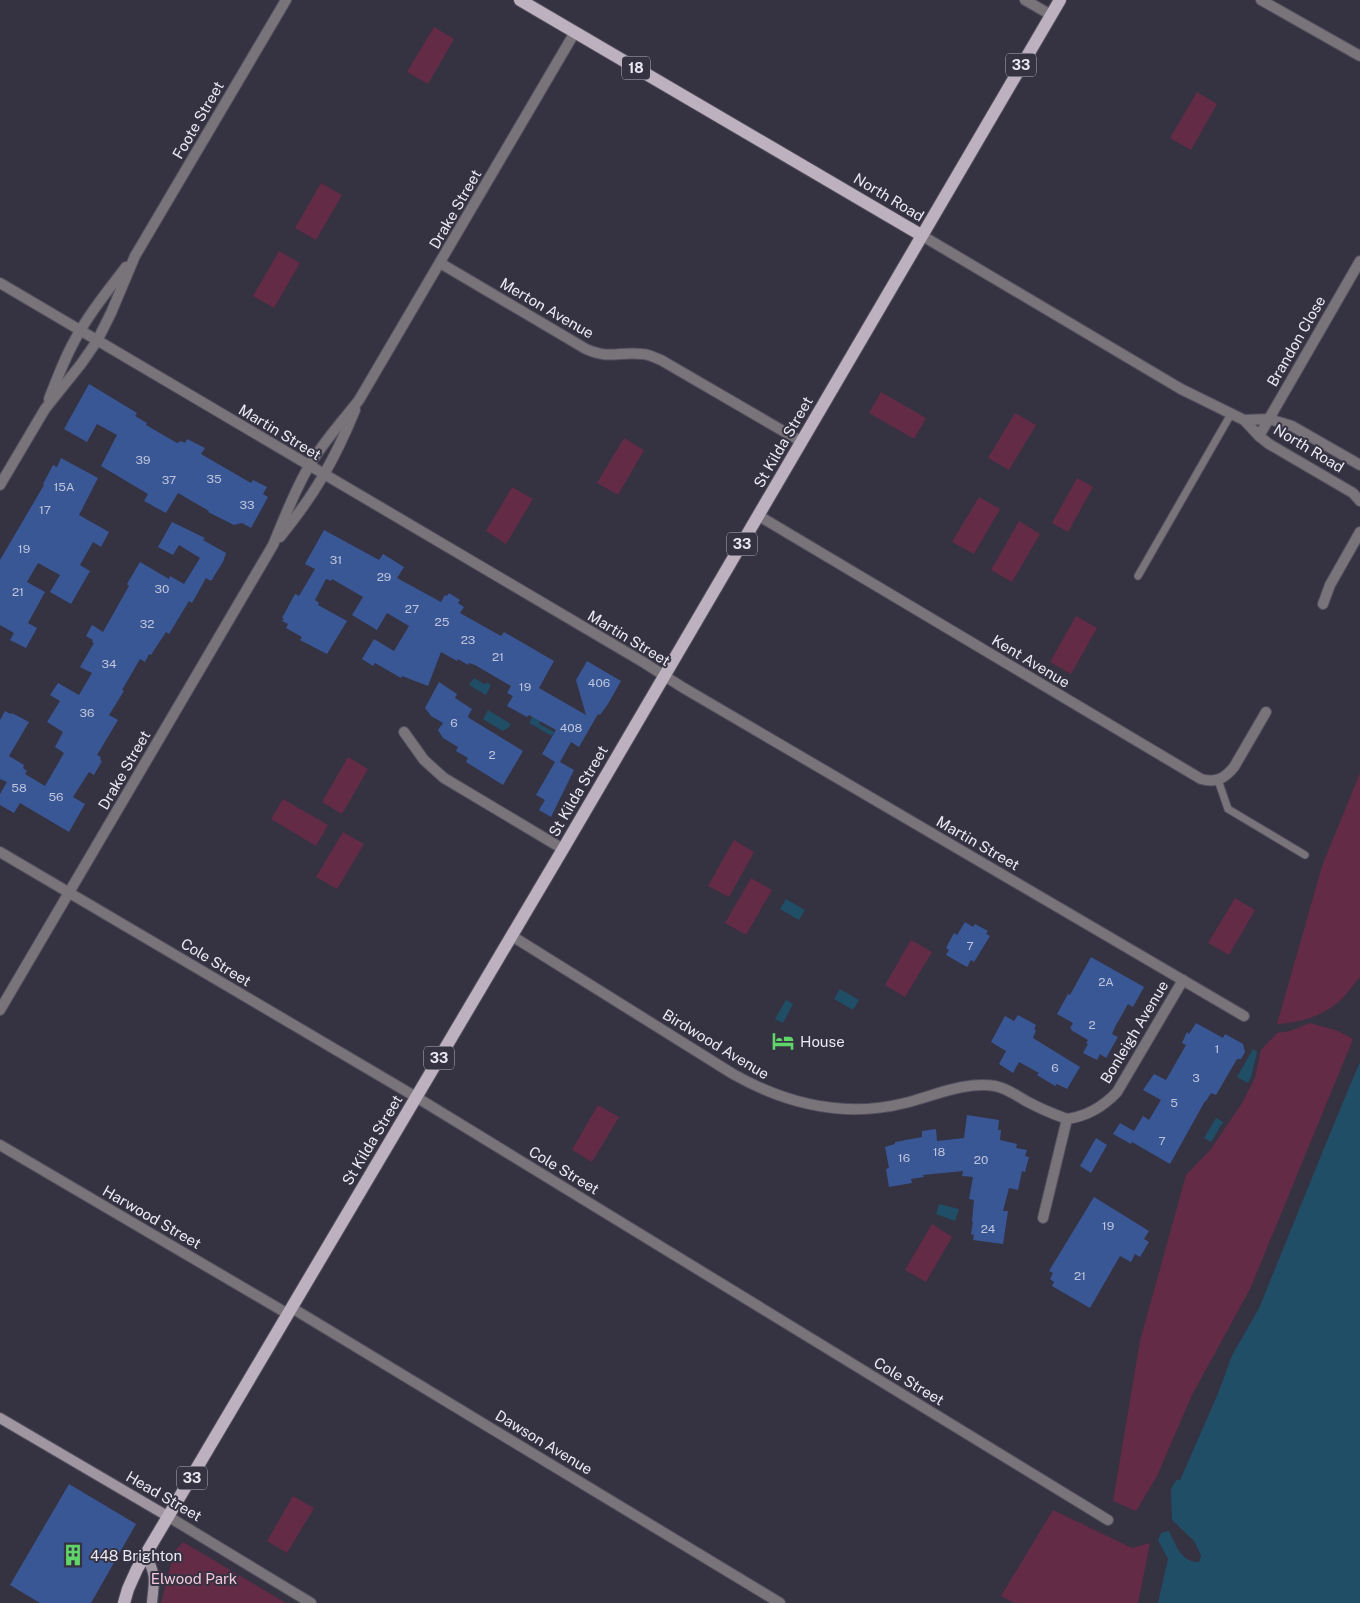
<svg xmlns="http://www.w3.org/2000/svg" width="1360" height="1603" viewBox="0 0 1360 1603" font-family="'Public Sans',sans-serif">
<rect width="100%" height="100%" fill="#353242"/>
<g fill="#632b46">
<path d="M434,27L454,39L428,84L407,72Z"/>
<path d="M1197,92L1217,104L1191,150L1170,138Z"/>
<path d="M321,183L342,195L316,240L295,228Z"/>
<path d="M279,251L300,263L274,308L253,296Z"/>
<path d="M881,392L926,418L914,439L869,413Z"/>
<path d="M1015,413L1036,425L1009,470L988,458Z"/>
<path d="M624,438L644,450L618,495L597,483Z"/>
<path d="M1077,478L1093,487L1068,532L1052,523Z"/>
<path d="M512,487L533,499L506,544L486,531Z"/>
<path d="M979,497L1000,509L974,554L952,542Z"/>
<path d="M1019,521L1040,534L1012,582L991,570Z"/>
<path d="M1076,616L1097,628L1071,674L1050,662Z"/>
<path d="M348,757L368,769L342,814L322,802Z"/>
<path d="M1360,773V977C1353,985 1345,997 1336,1004C1320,1017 1298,1023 1277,1024L1322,866Z"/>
<path d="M283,799L328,825L316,846L271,819Z"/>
<path d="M343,832L364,844L337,889L316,877Z"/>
<path d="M734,840L754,852L729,897L708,886Z"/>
<path d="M751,878L772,890L746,935L725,923Z"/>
<path d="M1235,898L1255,910L1229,955L1208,943Z"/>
<path d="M911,940L932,952L905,997L885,985Z"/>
<path d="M1310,1023L1338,1031L1353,1039L1250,1289L1192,1395L1157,1476L1136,1511L1113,1501L1140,1341L1186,1175L1211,1149L1242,1103L1255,1078L1261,1050L1277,1033L1290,1031Z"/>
<path d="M598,1105L619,1117L592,1162L572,1150Z"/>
<path d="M932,1224L952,1237L926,1282L905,1270Z"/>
<path d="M293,1496L314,1508L287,1553L267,1541Z"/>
<path d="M1053,1510L1132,1548L1150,1543L1138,1603H1014L1001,1596Z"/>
<path d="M183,1542L286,1603H161L174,1552Z"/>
</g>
<g fill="#204e66">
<path d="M474,678L484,684L488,683L490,684V687L486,695L469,685Z"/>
<path d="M488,710L511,724L508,728L503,731L483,719Z"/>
<path d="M533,715L541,719L539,724L554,732L552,736L529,723Z"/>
<path d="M786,899L805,910L799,920L780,909Z"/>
<path d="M840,989L859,1000L853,1010L834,999Z"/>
<path d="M786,1000L793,1004L783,1023L775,1019Z"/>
<path d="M1253,1049L1257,1052L1251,1077L1248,1083L1237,1077Z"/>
<path d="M1360,1062V1603H1144L1158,1540L1161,1533L1169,1531C1175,1544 1182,1563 1199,1562L1201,1555L1194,1541L1172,1520L1171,1489L1176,1480H1180L1218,1393L1232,1355L1259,1308L1322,1151Z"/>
<path d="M1216,1118L1223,1122L1211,1142L1204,1138Z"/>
<path d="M939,1204L959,1209L955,1221L936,1214Z"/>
</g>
<g fill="#353242">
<path d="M1360,1060L1259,1308L1232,1355L1218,1393L1180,1480H1176L1168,1491L1171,1482L1175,1478L1178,1477L1216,1392L1230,1354L1257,1307L1320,1150L1358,1061Z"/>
<path d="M1158,1540L1168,1559L1158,1603H1144Z"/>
</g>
<g fill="#395795">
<path d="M89,384L137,413L135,416L147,423L146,425L177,443L181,441L185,443L187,439L205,448L201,454L251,483L253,480L267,487L263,494L268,497L251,528L242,523L234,525L208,512L209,511L178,493L166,513L144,501L148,494L101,466L117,435L97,424L87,442L64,429Z"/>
<path d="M61,458L98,478L79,515L109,532L101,547L93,542L80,565L90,571L71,604L50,592L60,575L38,563L27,582L45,592L28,623L37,628L26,648L10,640L14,633L0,625V560L44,485L43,484L53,465L57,467Z"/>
<path d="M172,522L205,538L203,540L226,553L223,562L211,581L206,578L192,603L189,601L169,634L166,632L151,655L149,654L145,662L140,659L122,690L124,691L109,715L118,720L97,755L101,757L100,760L102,761L94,775L89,772L73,797L85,804L69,832L20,803L14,813L0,805V794L7,782L0,779V720L5,711L11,714L12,713L29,722L9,756L24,765L23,768L27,771L25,774L45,786L64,753L55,747L63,732L47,722L60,701L50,695L58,683L79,695L92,673L80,667L94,643L92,642L93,640L86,636L92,625L103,632L129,586L127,584L140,562L169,579L170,576L184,584L200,558L179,545L173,555L158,547Z"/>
<path d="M324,530L379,560L383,554L404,567L397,578L441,602L445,595L447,596L449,593L460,600L458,603L464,607L460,613L501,636L504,632L554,661L539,688L586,715L576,680L587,661L621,681L608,704L600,715L598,714L579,747L571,742L560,762L574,770L551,817L539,810L545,800L536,795L555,762L542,754L556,730L529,715L527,717L507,706L513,696L507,693L511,686L475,665L469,663L468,665L458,659L457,661L441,652L428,686L402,676L401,678L375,663L373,666L362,659L374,639L394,651L409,626L387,613L377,630L352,615L363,597L332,579L331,581L326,579L315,600L319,603L318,605L347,621L327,654L300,640L302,637L286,628L288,624L282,621L284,619L282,618L295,594L299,596L315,569L305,564Z"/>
<path d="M439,682L457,694L455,698L472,709L468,716L469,718L523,751L503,785L466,762L468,758L456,751L458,747L443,738L438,730L443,723L431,716L425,708Z"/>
<path d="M965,922L973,927L975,924L988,931L986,934L990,936L974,962L971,960L967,967L946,955L949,950L946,948L954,933L957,935Z"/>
<path d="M1091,957L1144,987L1133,1007L1128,1004L1115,1027L1112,1034L1118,1037L1106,1058L1100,1054L1097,1060L1083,1053L1088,1044L1086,1043L1088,1040L1071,1030L1072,1029L1070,1028L1073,1023L1057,1014L1068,994L1070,995Z"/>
<path d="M1018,1015L1036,1025L1034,1029L1036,1030L1035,1033L1033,1038L1080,1067L1067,1089L1057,1084L1055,1086L1037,1075L1039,1073L1019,1062L1013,1073L999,1064L1006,1051L991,1042L1005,1016L1014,1021Z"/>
<path d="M1196,1023L1223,1038L1225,1034L1243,1044L1245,1052L1241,1059H1237L1216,1095L1211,1093L1206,1101H1205L1170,1164L1132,1142L1131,1144L1113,1134L1120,1123L1134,1131L1143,1116L1149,1120L1161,1100L1143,1090L1154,1074L1166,1080L1186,1045L1182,1043L1187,1032L1189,1034Z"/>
<path d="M967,1115L999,1120L998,1130H1001L1000,1140L1017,1144L1016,1148L1027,1150L1025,1156L1029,1157L1025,1172L1022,1171L1018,1190L1009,1188L1003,1211H1008L1003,1244L973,1240L974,1235L971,1234L973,1222H972L974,1200L969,1199L973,1177L962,1176L963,1171L923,1175L924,1177L911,1179L912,1183L889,1187L886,1169L889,1168L885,1147L895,1144V1142L922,1137V1131L936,1129L937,1141L964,1138Z"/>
<path d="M1096,1138L1107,1145L1091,1173L1080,1166Z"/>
<path d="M1094,1197L1149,1231L1144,1239L1149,1242L1140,1257L1135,1254L1131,1262L1120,1256L1090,1308L1052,1286L1054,1282L1050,1279L1053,1273L1049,1271Z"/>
<path d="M69,1484L136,1524L91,1603H40L10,1585Z"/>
</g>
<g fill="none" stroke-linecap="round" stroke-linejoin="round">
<g stroke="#524f5e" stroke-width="9">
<g id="lane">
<path d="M1138,576L1231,414"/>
<path d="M1218,780L1228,809L1305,855"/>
</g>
</g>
<g stroke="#524f5e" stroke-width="12">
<g id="street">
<path d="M1025,0L1051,15"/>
<path d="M1261,0L1360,56"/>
<path d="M921,235L1181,389L1244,420L1259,436L1269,444L1353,493L1360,501"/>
<path d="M440,263L586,349C611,360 619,351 642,354C649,354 655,358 661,360L802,442"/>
<path d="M0,283L643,662L682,687L1244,1016"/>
<path d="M49,399C58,376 67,352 80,331C93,308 110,288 126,267"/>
<path d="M1244,420L1269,419L1292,426L1360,465"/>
<path d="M1259,436L1360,261"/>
<path d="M0,485L45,409L81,364L97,341L111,313L135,256L286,0"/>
<path d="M759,516L1201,779C1216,783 1224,779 1234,767L1266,712"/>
<path d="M280,537C315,494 334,461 355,410"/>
<path d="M1323,604L1330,585L1360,532"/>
<path d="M404,732L424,760L444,778L563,849"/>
<path d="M0,852L416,1097L1108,1520"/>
<path d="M512,936L733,1074C786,1104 845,1118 905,1103C933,1096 965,1081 995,1086C1006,1088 1016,1095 1026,1101C1039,1108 1053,1114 1067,1119"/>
<path d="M0,1010L273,545C284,519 294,492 308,468C322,443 342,422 359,400L575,32"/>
<path d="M0,1145L288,1314"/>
<path d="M1043,1218L1067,1119C1088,1116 1103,1107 1117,1092L1183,980"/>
<path d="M292,1308L780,1603"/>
<path d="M169,1517L311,1603"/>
</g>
</g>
<g stroke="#524f5e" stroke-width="12">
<g id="secondary">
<path d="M0,1418L169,1517"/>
<path d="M146,1555C157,1577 154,1580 152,1603"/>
</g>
</g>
<g stroke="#524f5e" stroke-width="14">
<g id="primary">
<path d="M520,0L921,235"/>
<path d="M124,1603L128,1589L137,1569L563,849L1060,0"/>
</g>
</g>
<use href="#lane" stroke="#79737a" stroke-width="7"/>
<use href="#street" stroke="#79737a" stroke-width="10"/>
<use href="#secondary" stroke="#a096a1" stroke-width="10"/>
<use href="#primary" stroke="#bdb1bf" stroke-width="12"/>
</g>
<defs>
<g id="hotel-bare" transform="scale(1.725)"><path d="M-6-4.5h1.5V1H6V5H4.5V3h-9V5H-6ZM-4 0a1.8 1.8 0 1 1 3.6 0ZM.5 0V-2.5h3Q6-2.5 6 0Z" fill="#60d56a" stroke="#353242" stroke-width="2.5" paint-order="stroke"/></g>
<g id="building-bare" transform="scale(1.725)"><path d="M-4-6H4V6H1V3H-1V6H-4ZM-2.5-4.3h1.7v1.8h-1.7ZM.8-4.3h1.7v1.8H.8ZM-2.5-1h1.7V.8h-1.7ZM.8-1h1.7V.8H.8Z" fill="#60d56a" stroke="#353242" stroke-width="2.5" paint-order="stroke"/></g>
</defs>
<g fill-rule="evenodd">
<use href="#hotel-bare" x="783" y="1041"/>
<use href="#building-bare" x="73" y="1555"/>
</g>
<g text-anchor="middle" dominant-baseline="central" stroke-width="4" stroke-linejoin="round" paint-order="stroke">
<g font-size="12" fill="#bec4dc">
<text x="143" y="460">39</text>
<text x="214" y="479">35</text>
<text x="169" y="480">37</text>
<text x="64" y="487">15A</text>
<text x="247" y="505">33</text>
<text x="45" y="510">17</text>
<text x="24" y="549">19</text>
<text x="336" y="560">31</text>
<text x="384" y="577">29</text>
<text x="162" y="589">30</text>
<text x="18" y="592">21</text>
<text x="412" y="609">27</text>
<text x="442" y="622">25</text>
<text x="147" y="624">32</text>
<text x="468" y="640">23</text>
<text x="498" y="657">21</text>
<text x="109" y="664">34</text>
<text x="599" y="683">406</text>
<text x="525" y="687">19</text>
<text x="87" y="713">36</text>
<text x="454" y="723">6</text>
<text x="571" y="728">408</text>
<text x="492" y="755">2</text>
<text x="19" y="788">58</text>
<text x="56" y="797">56</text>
<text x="970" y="946">7</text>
<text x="1106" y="982">2A</text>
<text x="1092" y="1025">2</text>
<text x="1217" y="1049">1</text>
<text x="1055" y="1068">6</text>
<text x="1196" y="1078">3</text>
<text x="1174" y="1103">5</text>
<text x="1162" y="1141">7</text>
<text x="939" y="1152">18</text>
<text x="904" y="1158">16</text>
<text x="981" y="1160">20</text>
<text x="1108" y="1226">19</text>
<text x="988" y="1229">24</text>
<text x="1080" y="1276">21</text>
</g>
<g fill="#353242" stroke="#b4b2be" stroke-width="1">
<rect x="1006" y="53.5" width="30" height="23" rx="4"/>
<rect x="622" y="56.5" width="28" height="23" rx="4"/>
<rect x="727" y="532.5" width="30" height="23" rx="4"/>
<rect x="424" y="1046.5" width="30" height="23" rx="4"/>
<rect x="177" y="1466.5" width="30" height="23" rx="4"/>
</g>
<g font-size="14" font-weight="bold" fill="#eae9f3">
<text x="1021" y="65">33</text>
<text x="636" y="68">18</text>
<text x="742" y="544">33</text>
<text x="439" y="1058">33</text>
<text x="192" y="1478">33</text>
</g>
<g font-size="15" fill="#eae9f3" stroke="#353242">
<text transform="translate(198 120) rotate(-60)">Foote Street</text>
<text transform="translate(889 197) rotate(31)">North Road</text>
<text transform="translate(455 209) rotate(-60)">Drake Street</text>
<text transform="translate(547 308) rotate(30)">Merton Avenue</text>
<text transform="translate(1296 341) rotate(-60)">Brandon Close</text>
<text transform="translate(280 432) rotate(31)">Martin Street</text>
<text transform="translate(783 442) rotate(-60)">St Kilda Street</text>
<text transform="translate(1309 448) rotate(31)">North Road</text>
<text transform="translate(629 638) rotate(31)">Martin Street</text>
<text transform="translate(1031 661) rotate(31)">Kent Avenue</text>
<text transform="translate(124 770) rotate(-60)">Drake Street</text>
<text transform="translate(578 791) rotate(-60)">St Kilda Street</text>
<text transform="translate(978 843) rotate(30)">Martin Street</text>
<text transform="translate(216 962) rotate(31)">Cole Street</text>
<text transform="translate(1134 1032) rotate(-59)">Bonleigh Avenue</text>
<text transform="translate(716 1044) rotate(31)">Birdwood Avenue</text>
<text transform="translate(372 1140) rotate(-59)">St Kilda Street</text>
<text transform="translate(564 1170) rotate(31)">Cole Street</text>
<text transform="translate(152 1217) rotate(30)">Harwood Street</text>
<text transform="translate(909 1381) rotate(31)">Cole Street</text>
<text transform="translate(544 1442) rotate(31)">Dawson Avenue</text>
<text transform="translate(164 1496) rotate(30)">Head Street</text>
</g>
<g font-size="15" fill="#eae9f3" stroke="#353242" text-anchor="start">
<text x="800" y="1041">House</text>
<text x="90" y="1555">448 Brighton</text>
</g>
<g font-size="15" fill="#f4c8da" stroke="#353242">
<text x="194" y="1578">Elwood Park</text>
</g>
</g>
</svg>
